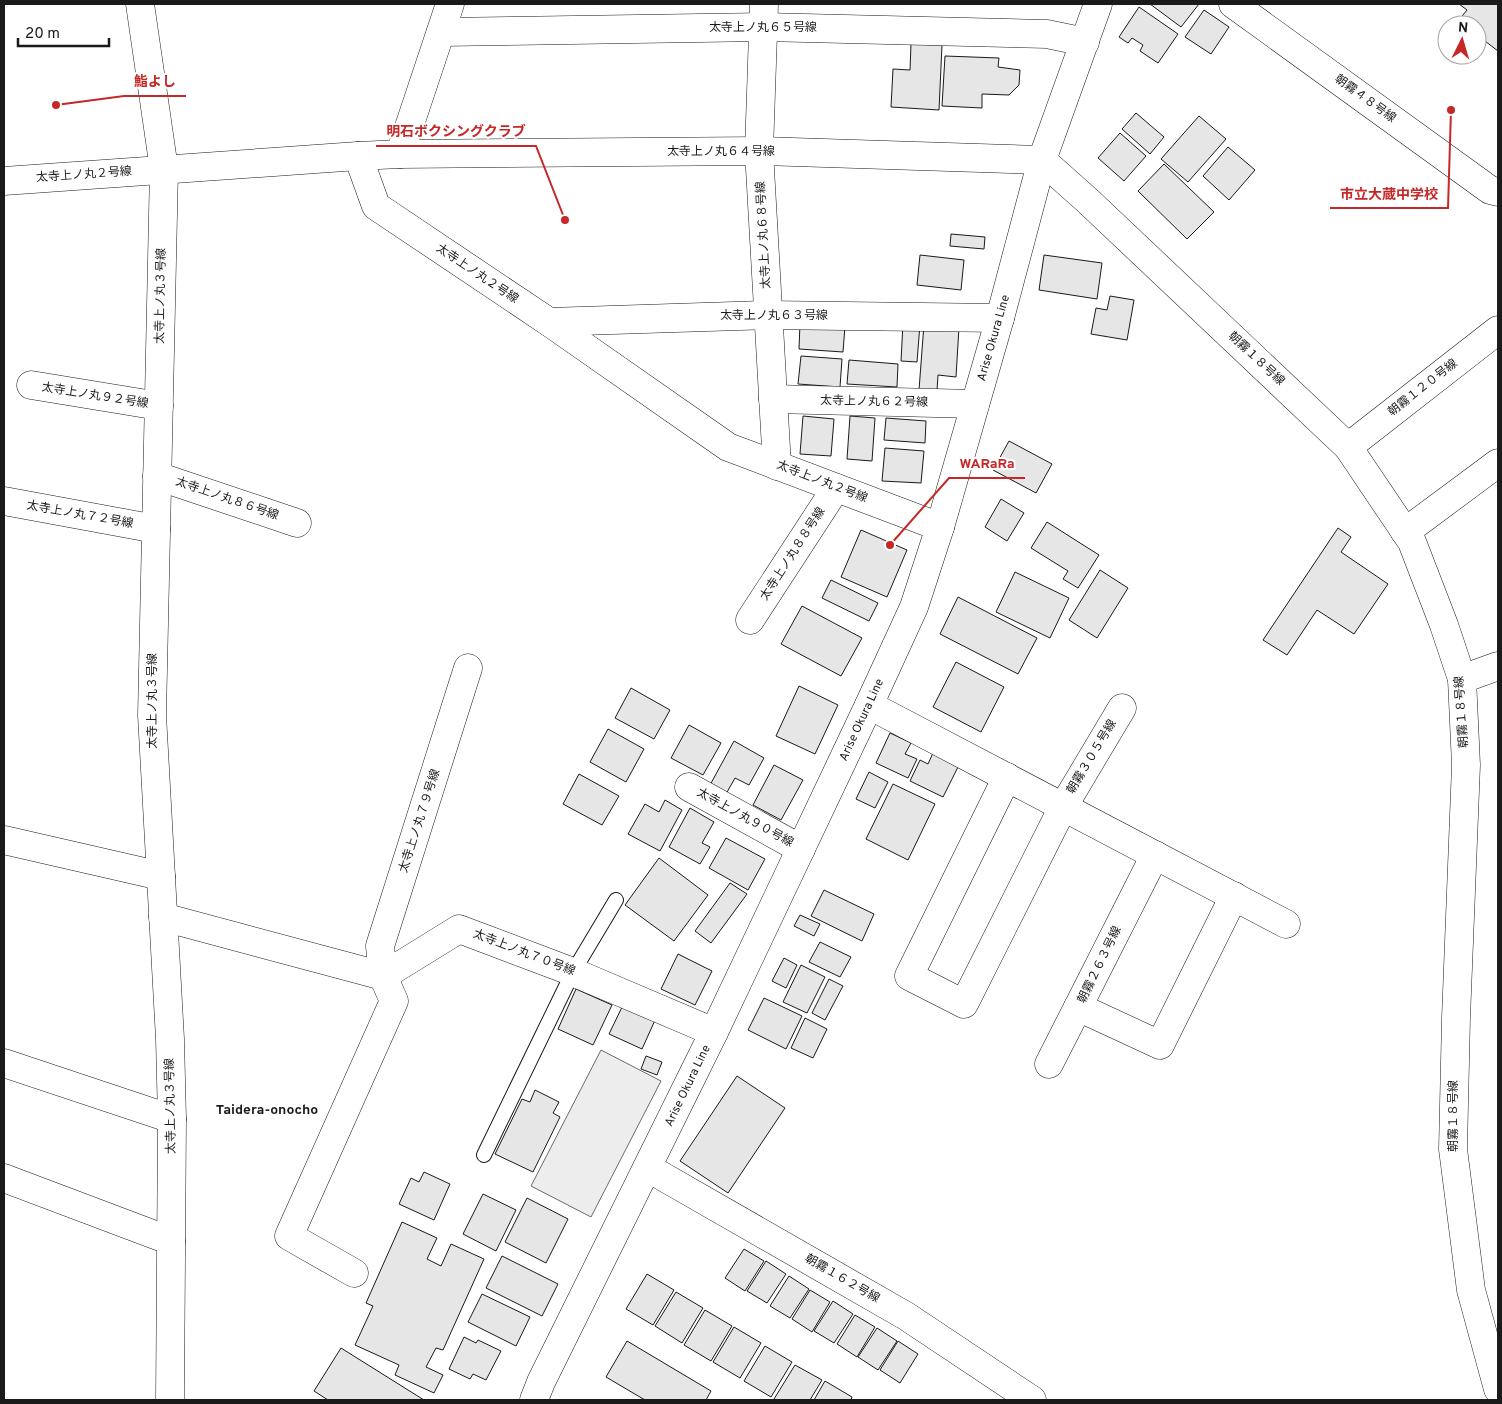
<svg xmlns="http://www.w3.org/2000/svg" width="1502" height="1404" viewBox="0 0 1502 1404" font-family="Overpass,'Noto Sans JP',sans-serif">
<rect width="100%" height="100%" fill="#fff"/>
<path fill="#ededed" stroke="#6a6a6a" d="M601,1050L661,1081L591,1217L531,1186Z"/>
<g fill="#e6e6e6" stroke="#1a1a1a">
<path d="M1150,4H1199L1181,27Z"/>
<path d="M1459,4H1498V51L1477,35V25H1464L1458,21L1467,10Z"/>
<path d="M1139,7L1178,34L1158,63L1140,51L1143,45L1132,38L1128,43L1119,37Z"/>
<path d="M1204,10L1229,27L1211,54L1185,37Z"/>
<path d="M911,44L942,45L939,110L891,107L893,69L910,70Z"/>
<path d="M945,56L999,58L998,67L1020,70L1019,85L1009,95L982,94V108L942,106Z"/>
<path d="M1136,113L1164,137L1150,154L1122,129Z"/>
<path d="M1199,116L1226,139L1188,182L1161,159Z"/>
<path d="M1120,133L1146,156L1124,181L1098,158Z"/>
<path d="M1228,147L1255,170L1229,200L1203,176Z"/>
<path d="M1164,164L1214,212L1187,239L1138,191Z"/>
<path d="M951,234L985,237L984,249L950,246Z"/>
<path d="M920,255L964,260L961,290L917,285Z"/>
<path d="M1044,255L1102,263L1097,299L1039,290Z"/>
<path d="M1110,296L1134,300L1127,340L1091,334L1096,308L1107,310Z"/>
<path d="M800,323L845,326L843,352L799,349Z"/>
<path d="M903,323L920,324L917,362L901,361Z"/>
<path d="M924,324L959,327L956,377L938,375L937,391L919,390Z"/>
<path d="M801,356L842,359L840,387L798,384Z"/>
<path d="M849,360L898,364L897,387L847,384Z"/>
<path d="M803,416L834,419L831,456L800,454Z"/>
<path d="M850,416L875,418L872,461L847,459Z"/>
<path d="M886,418L926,421L925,443L884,440Z"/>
<path d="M1009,441L1052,464L1036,493L993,470Z"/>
<path d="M885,448L924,451L921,483L882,481Z"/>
<path d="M1001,499L1024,513L1007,541L985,527Z"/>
<path d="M1047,522L1099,555L1078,588L1063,579L1068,571L1031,548Z"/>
<path d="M1338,528L1351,537L1341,552L1388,584L1354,634L1317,610L1287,655L1263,640Z"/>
<path d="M861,530L907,550L887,597L841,577Z"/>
<path d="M1100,570L1128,588L1097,638L1069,620Z"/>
<path d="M1015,572L1069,598L1050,638L996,612Z"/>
<path d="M831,580L878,603L869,621L822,598Z"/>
<path d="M958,597L1037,638L1018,674L940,634Z"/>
<path d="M802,606L862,638L841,676L781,644Z"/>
<path d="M956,662L1004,687L981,732L933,707Z"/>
<path d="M799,686L838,705L815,754L776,736Z"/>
<path d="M631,688L670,710L654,739L615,718Z"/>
<path d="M689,725L721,743L703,775L671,758Z"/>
<path d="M608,729L644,749L626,782L590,762Z"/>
<path d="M890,733L911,743L905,754L917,759L908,778L876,763Z"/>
<path d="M734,741L764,758L749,785L735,778L726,794L710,785Z"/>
<path d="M933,753L959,765L943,797L910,781L920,760L928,764Z"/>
<path d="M774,765L803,780L781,820L753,805Z"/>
<path d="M869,772L888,782L875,808L856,799Z"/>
<path d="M579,774L619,796L602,825L563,804Z"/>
<path d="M893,784L935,804L908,860L866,839Z"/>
<path d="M665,800L682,810L660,851L628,834L645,804L659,812Z"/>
<path d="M690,808L714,822L702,843L710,847L700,864L669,847Z"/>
<path d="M726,838L765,859L748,890L709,868Z"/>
<path d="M659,858L708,895L674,941L625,905Z"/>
<path d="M730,883L747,894L711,943L695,931Z"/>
<path d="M824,890L874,914L862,941L811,916Z"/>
<path d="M800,915L820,924L814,936L794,926Z"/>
<path d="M820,942L851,957L840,977L809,962Z"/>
<path d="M678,954L712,971L695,1005L661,989Z"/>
<path d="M784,958L797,965L786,988L772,981Z"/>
<path d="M801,965L825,977L807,1013L783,1002Z"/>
<path d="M829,979L843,986L825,1020L812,1013Z"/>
<path d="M576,989L612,1005L593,1045L558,1029Z"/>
<path d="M764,998L802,1016L786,1049L748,1030Z"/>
<path d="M624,1003L656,1018L642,1049L609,1034Z"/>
<path d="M805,1018L827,1029L813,1058L791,1048Z"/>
<path d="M646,1056L662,1062L657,1075L641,1069Z"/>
<path d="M737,1076L785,1108L728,1193L680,1161Z"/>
<path d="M535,1090L559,1102L553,1113L560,1117L533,1172L495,1154L522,1099L530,1102Z"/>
<path d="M424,1172L450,1184L434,1220L399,1204L411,1178L419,1182Z"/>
<path d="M483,1194L516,1210L496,1251L463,1234Z"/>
<path d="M527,1198L568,1219L546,1263L505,1242Z"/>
<path d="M402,1222L437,1238L427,1259L441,1266L451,1244L484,1259L443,1350L436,1348L426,1367L443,1375L434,1393L395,1375L399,1365L355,1345L373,1306L366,1303Z"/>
<path d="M744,1249L764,1261L745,1291L725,1278Z"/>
<path d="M502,1256L558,1284L542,1316L486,1288Z"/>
<path d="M766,1261L786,1274L767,1303L747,1291Z"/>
<path d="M647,1274L674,1290L653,1325L626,1309Z"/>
<path d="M789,1276L809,1289L790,1318L770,1306Z"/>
<path d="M810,1290L830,1302L812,1332L792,1319Z"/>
<path d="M676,1292L703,1308L682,1343L655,1326Z"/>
<path d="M482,1294L530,1317L516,1346L468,1322Z"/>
<path d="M833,1301L853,1314L834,1343L814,1331Z"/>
<path d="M705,1310L732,1326L711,1361L684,1345Z"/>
<path d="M855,1315L875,1327L857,1357L837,1344Z"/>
<path d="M734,1327L761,1343L740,1378L713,1362Z"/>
<path d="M877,1328L897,1341L878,1370L858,1357Z"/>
<path d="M464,1337L476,1343L478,1340L501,1351L486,1380L473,1374L470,1379L449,1369Z"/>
<path d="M627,1341L711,1391L706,1400H645L606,1377Z"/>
<path d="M898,1341L918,1354L900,1383L880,1370Z"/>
<path d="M765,1346L792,1362L771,1397L744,1381Z"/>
<path d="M341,1348L424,1400H328L314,1391Z"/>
<path d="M795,1365L822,1380L810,1400H775L774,1399Z"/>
<path d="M825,1381L852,1397L851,1400H814Z"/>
</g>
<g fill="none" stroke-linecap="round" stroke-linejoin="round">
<g stroke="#1a1a1a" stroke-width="16">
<path id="service" d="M484,1155L573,972L616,900"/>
</g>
<g stroke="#1a1a1a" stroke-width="29">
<g id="minor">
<path d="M140,4L164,169L152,715L170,1039L172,1119L170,1400"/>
<path d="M764,4L759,151L777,466"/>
<path d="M1233,4L1490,190L1498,192"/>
<path d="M441,32L764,27L1047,34L1085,42"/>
<path d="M400,154L450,4"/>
<path d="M358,156L376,206L549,322L728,447L940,527"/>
<path d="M549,322L768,315L1000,318"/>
<path d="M31,385L159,406"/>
<path d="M773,399L975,404"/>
<path d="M1348,447L1498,330"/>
<path d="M157,476L297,523"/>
<path d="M4,501L156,529"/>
<path d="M1405,532L1498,463"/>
<path d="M750,620L836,488"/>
<path d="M1462,679L1498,666"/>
<path d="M869,705L1286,924"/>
<path d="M1007,777L909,976L964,1004L1063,807L1122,708"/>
<path d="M689,787L801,849"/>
<path d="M4,840L161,876"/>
<path d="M1155,855L1078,1007L1160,1045L1234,896"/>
<path d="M163,917L383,976L459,929L573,972L714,1032"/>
<path d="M4,1063L172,1119"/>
<path d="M1049,1064L1078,1007"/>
<path d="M648,1168L906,1316L1032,1400"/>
<path d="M4,1178L171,1241"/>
<path d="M354,1273L289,1236L394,1001L383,976L380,946L468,668"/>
</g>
</g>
<g stroke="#1a1a1a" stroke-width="29">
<path id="tertiary" d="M4,181L358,156L400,154L759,151L1042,160L1088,201L1348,447L1412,542L1444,625L1462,679L1466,765L1456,1018L1453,1149L1471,1290L1498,1389"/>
</g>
<g stroke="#1a1a1a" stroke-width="29">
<path id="secondary" d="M534,1400L541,1382L714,1032L869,705L914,607L940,527L1000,318L1042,160L1098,4"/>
</g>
<use href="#service" stroke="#fff" stroke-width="14"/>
<use href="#minor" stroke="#fff" stroke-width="28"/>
<use href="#tertiary" stroke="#fff" stroke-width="28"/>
<use href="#secondary" stroke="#fff" stroke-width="28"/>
</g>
<g text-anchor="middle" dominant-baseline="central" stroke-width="4" stroke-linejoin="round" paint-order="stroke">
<g font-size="12" fill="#1a1a1a" stroke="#fff">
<text x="763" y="28">太寺上ノ丸６５号線</text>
<text transform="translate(1365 99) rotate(36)">朝霧４８号線</text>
<text x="721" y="152">太寺上ノ丸６４号線</text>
<text transform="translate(84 175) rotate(-4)">太寺上ノ丸２号線</text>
<text transform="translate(764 235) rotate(-93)">太寺上ノ丸６８号線</text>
<text transform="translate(477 274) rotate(34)">太寺上ノ丸２号線</text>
<text transform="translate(161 296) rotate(-89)">太寺上ノ丸３号線</text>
<text x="774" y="316">太寺上ノ丸６３号線</text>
<text transform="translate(994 338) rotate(-74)">Arise Okura Line</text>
<text transform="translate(1256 359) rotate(43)">朝霧１８号線</text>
<text transform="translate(1423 388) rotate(-38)">朝霧１２０号線</text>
<text transform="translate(95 396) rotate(9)">太寺上ノ丸９２号線</text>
<text transform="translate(874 402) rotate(1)">太寺上ノ丸６２号線</text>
<text transform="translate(822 482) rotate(21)">太寺上ノ丸２号線</text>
<text transform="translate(227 499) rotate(19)">太寺上ノ丸８６号線</text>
<text transform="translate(80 515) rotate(10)">太寺上ノ丸７２号線</text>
<text transform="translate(793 554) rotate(-57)">太寺上ノ丸８８号線</text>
<text transform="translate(153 701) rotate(-90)">太寺上ノ丸３号線</text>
<text transform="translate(1462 712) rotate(-94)">朝霧１８号線</text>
<text transform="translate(862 720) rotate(-65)">Arise Okura Line</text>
<text transform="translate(1092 757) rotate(-59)">朝霧３０５号線</text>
<text transform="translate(745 818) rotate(29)">太寺上ノ丸９０号線</text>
<text transform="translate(420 821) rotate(-72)">太寺上ノ丸７９号線</text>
<text transform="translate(524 953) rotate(21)">太寺上ノ丸７０号線</text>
<text transform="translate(1100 965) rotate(-64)">朝霧２６３号線</text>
<text transform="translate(688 1086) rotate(-64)">Arise Okura Line</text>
<text transform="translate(171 1106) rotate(-91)">太寺上ノ丸３号線</text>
<text transform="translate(1454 1116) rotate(-90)">朝霧１８号線</text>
<text transform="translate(842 1279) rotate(30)">朝霧１６２号線</text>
</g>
<g font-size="14" font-weight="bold" fill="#1a1a1a" stroke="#fff">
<text x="267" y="1110">Taidera-onocho</text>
</g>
</g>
<path fill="none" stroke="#c62828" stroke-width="2" d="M56 105L124 96H186M565 220L536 146H376M1451 110L1448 208H1330M890 545L949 478H1025"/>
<g fill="#c62828" stroke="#fff" stroke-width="2">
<circle cx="56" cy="105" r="5"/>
<circle cx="565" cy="220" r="5"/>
<circle cx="1451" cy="110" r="5"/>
<circle cx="890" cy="545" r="5"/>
</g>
<g font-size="14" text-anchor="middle" font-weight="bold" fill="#c62828" stroke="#fff" stroke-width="4" stroke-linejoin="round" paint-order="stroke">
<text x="155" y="86">鮨よし</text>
<text x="456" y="136">明石ボクシングクラブ</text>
<text x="1389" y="199">市立大蔵中学校</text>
<text x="987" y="468">WARaRa</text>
</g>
<rect width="1502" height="1404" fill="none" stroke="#1a1a1a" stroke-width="10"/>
<g transform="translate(1462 40) rotate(5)"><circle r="24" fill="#ffffff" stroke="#a3a3a3"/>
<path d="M0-4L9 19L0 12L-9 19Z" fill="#c62828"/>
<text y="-8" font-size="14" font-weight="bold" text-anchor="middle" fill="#1a1a1a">N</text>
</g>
<path d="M18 38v8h91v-8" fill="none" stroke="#1a1a1a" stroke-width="2.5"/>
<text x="25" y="38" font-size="15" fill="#1a1a1a" stroke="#ffffff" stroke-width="4" paint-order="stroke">20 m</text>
</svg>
